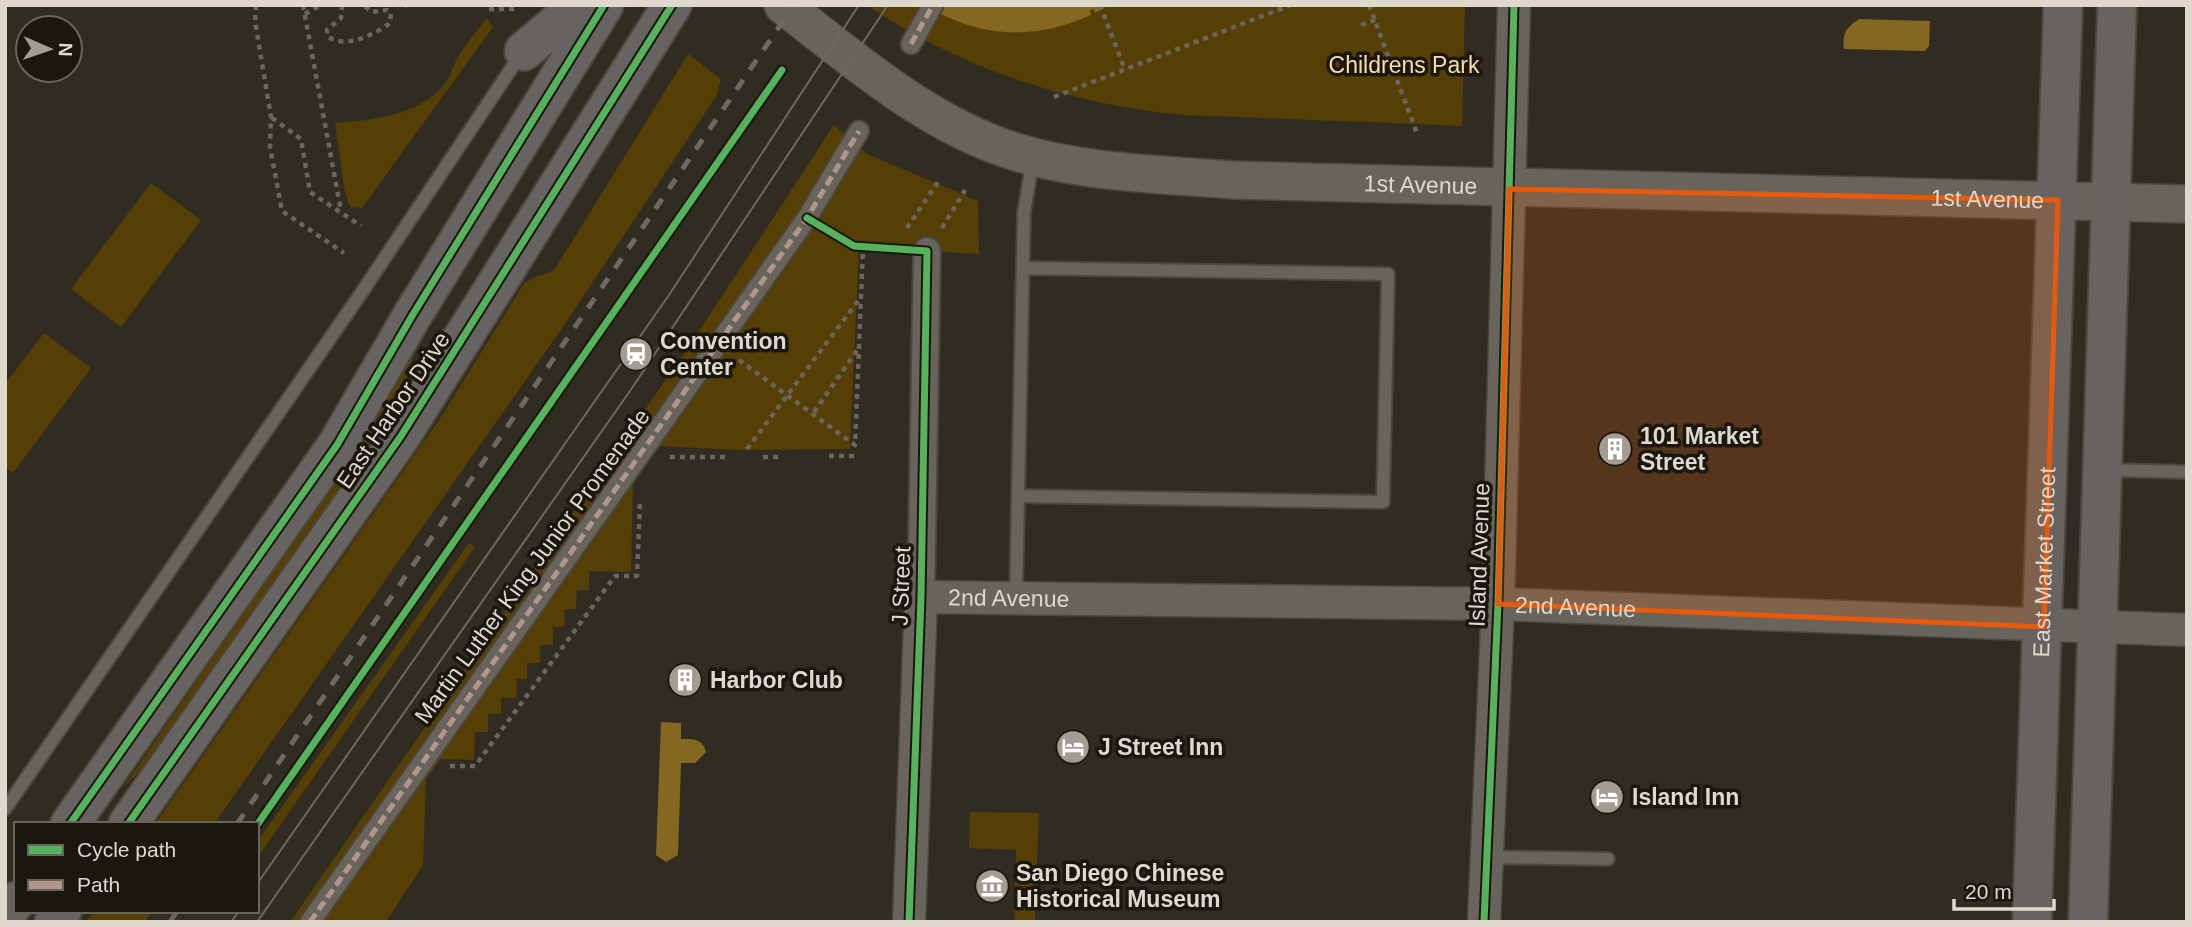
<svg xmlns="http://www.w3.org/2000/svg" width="2192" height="927" viewBox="0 0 2192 927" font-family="Arial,sans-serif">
<rect width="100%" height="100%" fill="#312c21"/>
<g fill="#553f04">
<path d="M867,5H1465L1462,126C1396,123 1331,121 1265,118C1232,116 1197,117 1164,113C1060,100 953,65 867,5Z"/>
<path d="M487,18L493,27L362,208L350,207L345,193L335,123C375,120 425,115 449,78C452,73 452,68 455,63C463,47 476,32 487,18Z"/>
<path d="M688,54L721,79L717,95L565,324L214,824H155L439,420L523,285C531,276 544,276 555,269Z"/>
<path d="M834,125L867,154L978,201L979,254L859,247L850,449L736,450L660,446L633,483L631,572L589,571V590H577L576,609H565L564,627H553V645H540V663H527V679H517L516,698H501V714H488V732H475L474,760L441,759L426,779L423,865L386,922H290L594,483L613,496L621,484L603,470L688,348Z"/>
<path d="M151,183L201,220L121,327L71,289Z"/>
<path d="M44,333L91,368L13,473L5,467V384Z"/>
<path d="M417,344L404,388L387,424L150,762L124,786L367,436Z"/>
<path d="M469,543L475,547L257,858V842Z"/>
<path d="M970,812L1039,813L1035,922H1014L1016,850L969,848Z"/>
<path d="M94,911H152L145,922H86Z"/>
</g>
<g fill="#866721">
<path d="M944,5H1108L1095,13L1094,9L1090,10L1091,15C1040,38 989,39 939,13Z"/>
<path d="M1859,19L1930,21L1929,46L1925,51L1844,49C1842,33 1846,28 1859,19Z"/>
<path d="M661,722L681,723V739C693,739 702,738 706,752L695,763H681L678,855L666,862L656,855Z"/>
</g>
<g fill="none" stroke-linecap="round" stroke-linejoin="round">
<g stroke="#4c473d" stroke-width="16">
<g id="service">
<path d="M1023,268L1388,274L1383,502L1018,496L1024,212L1033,159"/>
<path d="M2107,470L2187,472"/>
<path d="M1016,596L1018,496"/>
<path d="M5,809L362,292L521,54"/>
<path d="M1488,857L1608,859"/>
</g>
</g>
<g stroke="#4c473d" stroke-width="23">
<g id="pedestrian">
<path d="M911,44L933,5"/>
<path d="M310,922L807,218L859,131"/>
</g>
</g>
<g stroke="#4c473d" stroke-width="30">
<path id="minor" d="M921,597L927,251"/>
</g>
<g stroke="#4c473d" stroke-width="35">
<g id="tertiary">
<path id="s1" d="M909,922L921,597L1498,604L2187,630"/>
<path d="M1484,922L1498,604L1514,5"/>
</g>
</g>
<g stroke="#4c473d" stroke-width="40">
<g id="secondary">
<path id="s2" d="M783,5C854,60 928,125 1016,152C1083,173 1162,174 1232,180L2187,204"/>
</g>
</g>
<g stroke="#4c473d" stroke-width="42">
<g id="primary">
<path d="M524,51L579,5"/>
<path d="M70,824L337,445L412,316L604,5"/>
<path d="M128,824L401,436L672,5"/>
<path d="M5,915L16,901"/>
<path d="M54,922L62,911"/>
<path id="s3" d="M2032,922L2063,5"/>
<path d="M2088,922L2117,5"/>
</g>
</g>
<g stroke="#6a665e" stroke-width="4.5" stroke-dasharray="5 5" stroke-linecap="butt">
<path d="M256,5L255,21L271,117L270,147L282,211L344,253"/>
<path d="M303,5L341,211"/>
<path d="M342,5L341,18L327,30V36C344,50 376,34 390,23L391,13L387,10L372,12L363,5"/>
<path d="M405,5L407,6"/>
<path d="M1100,5L1125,70"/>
<path d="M1369,5L1418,136"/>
<path d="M489,9H516"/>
<path d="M305,14L321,5"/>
<path d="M1361,25L1375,20"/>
<path d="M1054,97L1291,5"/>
<path d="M272,118L301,139L310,192L361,226"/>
<path d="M907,228L940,179"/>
<path d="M942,228L965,190"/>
<path d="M739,360L855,445L863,248"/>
<path d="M814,412L860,346"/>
<path d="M747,449L861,297"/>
<path d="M829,456H857"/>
<path d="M670,457H725"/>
<path d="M763,457H783"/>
<path d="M450,766H475L615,576H637L640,503"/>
</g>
<use href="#service" stroke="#68645c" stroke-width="12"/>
<use href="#pedestrian" stroke="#68645c" stroke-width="19"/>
<use href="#minor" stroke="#68645c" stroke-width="26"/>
<use href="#tertiary" stroke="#68645c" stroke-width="32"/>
<use href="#secondary" stroke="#68645c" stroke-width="37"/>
<use href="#primary" stroke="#666360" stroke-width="38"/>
<g stroke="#6d6861" stroke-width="2">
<path d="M257,884L669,295L859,5"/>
<path d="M231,922L239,911"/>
<path d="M257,922L630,391L888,5"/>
</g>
<g stroke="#6d6861" stroke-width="5" stroke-dasharray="12 12" stroke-linecap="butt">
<path d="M237,824L794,5"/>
<path d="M170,922L177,911"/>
</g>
<g stroke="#b2968c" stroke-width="5" stroke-dasharray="10 5" stroke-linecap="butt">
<path d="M911,44L933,5"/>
<path d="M310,922L807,218L859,131"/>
</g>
<g stroke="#1b170e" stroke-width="11">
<g id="cycleway">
<path d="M807,218L854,246L927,251L921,597L909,922"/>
<path d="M70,824L337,445L412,316L604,5"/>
<path d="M128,824L401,436L672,5"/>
<path d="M257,825L782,70"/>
<path d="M1484,922L1498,604L1514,5"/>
</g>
</g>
<use href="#cycleway" stroke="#56b35d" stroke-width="7"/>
</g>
<path fill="#e8590c" fill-opacity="0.2" stroke="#e8590c" stroke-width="5" stroke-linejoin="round" d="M1509,189L2058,200L2044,627L1498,604Z"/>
<defs>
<g id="station-disc" transform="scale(1.75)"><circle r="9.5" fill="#a29c91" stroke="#1b170e"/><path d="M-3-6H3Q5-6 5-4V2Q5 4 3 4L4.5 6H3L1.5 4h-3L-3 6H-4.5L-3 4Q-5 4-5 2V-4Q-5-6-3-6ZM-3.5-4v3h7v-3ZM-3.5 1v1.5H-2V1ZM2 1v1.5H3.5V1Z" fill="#fff"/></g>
<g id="building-disc" transform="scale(1.75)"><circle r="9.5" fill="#a29c91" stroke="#1b170e"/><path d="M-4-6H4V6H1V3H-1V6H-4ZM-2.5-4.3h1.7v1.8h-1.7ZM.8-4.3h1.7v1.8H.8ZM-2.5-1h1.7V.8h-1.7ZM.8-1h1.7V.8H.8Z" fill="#fff"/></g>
<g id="hotel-disc" transform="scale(1.75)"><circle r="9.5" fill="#a29c91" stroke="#1b170e"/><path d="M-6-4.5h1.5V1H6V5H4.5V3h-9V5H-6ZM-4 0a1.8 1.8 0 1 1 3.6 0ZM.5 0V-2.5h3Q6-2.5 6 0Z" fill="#fff"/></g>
<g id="museum-disc" transform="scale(1.75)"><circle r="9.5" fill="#a29c91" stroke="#1b170e"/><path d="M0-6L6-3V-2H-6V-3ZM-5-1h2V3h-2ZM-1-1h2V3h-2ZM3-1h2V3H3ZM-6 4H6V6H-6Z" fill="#fff"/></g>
</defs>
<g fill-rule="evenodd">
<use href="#station-disc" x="636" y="354"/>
<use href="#building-disc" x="1615" y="449"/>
<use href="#building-disc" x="685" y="680"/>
<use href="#hotel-disc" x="1073" y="747"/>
<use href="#hotel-disc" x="1607" y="797"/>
<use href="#museum-disc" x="992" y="886"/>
</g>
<g text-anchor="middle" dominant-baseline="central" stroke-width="7" stroke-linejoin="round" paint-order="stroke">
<g font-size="23" fill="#fadea6" stroke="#1b170e">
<text x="1404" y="65">Childrens Park</text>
</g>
<g font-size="23" fill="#dfd9cd" stroke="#1b170e">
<text stroke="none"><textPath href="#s2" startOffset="684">1st Avenue</textPath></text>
<text stroke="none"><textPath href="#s2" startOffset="1251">1st Avenue</textPath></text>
<text transform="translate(393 410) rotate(-56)">East Harbor Drive</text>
<text transform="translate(1479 555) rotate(-88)">Island Avenue</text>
<text stroke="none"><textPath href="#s3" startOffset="360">East Market Street</textPath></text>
<text transform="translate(532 566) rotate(-54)">Martin Luther King Junior Promenade</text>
<text transform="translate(901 586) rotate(-88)">J Street</text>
<text stroke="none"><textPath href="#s1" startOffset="413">2nd Avenue</textPath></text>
<text stroke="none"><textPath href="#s1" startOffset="980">2nd Avenue</textPath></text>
</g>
<g font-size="23" font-weight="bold" fill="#dfd9cd" stroke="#1b170e" text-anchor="start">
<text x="660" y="341">Convention<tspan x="660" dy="26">Center</tspan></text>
<text x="1640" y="436">101 Market<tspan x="1640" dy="26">Street</tspan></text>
<text x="710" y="680">Harbor Club</text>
<text x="1098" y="747">J Street Inn</text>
<text x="1632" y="797">Island Inn</text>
<text x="1016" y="873">San Diego Chinese<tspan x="1016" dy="26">Historical Museum</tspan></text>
</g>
</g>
<rect width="2192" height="927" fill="none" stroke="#dfd9cd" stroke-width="14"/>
<rect x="14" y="822" width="245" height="91" fill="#1b170e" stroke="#69655a" stroke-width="2"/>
<rect x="28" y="845" width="35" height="10" fill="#56b35d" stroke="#69655a" stroke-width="2"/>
<text x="77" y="857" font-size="21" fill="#dfd9cd">Cycle path</text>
<rect x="28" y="880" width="35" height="10" fill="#b2968c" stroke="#69655a" stroke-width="2"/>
<text x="77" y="892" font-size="21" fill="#dfd9cd">Path</text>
<g transform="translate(49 49) rotate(92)"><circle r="33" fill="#1b170e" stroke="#69655a" stroke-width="2"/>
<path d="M0-5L12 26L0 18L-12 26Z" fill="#a29c91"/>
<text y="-10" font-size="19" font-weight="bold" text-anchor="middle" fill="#dfd9cd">N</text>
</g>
<path d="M1954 899v10h100v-10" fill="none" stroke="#dfd9cd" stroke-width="3.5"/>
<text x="1965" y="899" font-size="21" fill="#dfd9cd" stroke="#1b170e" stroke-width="5" paint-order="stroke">20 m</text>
</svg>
